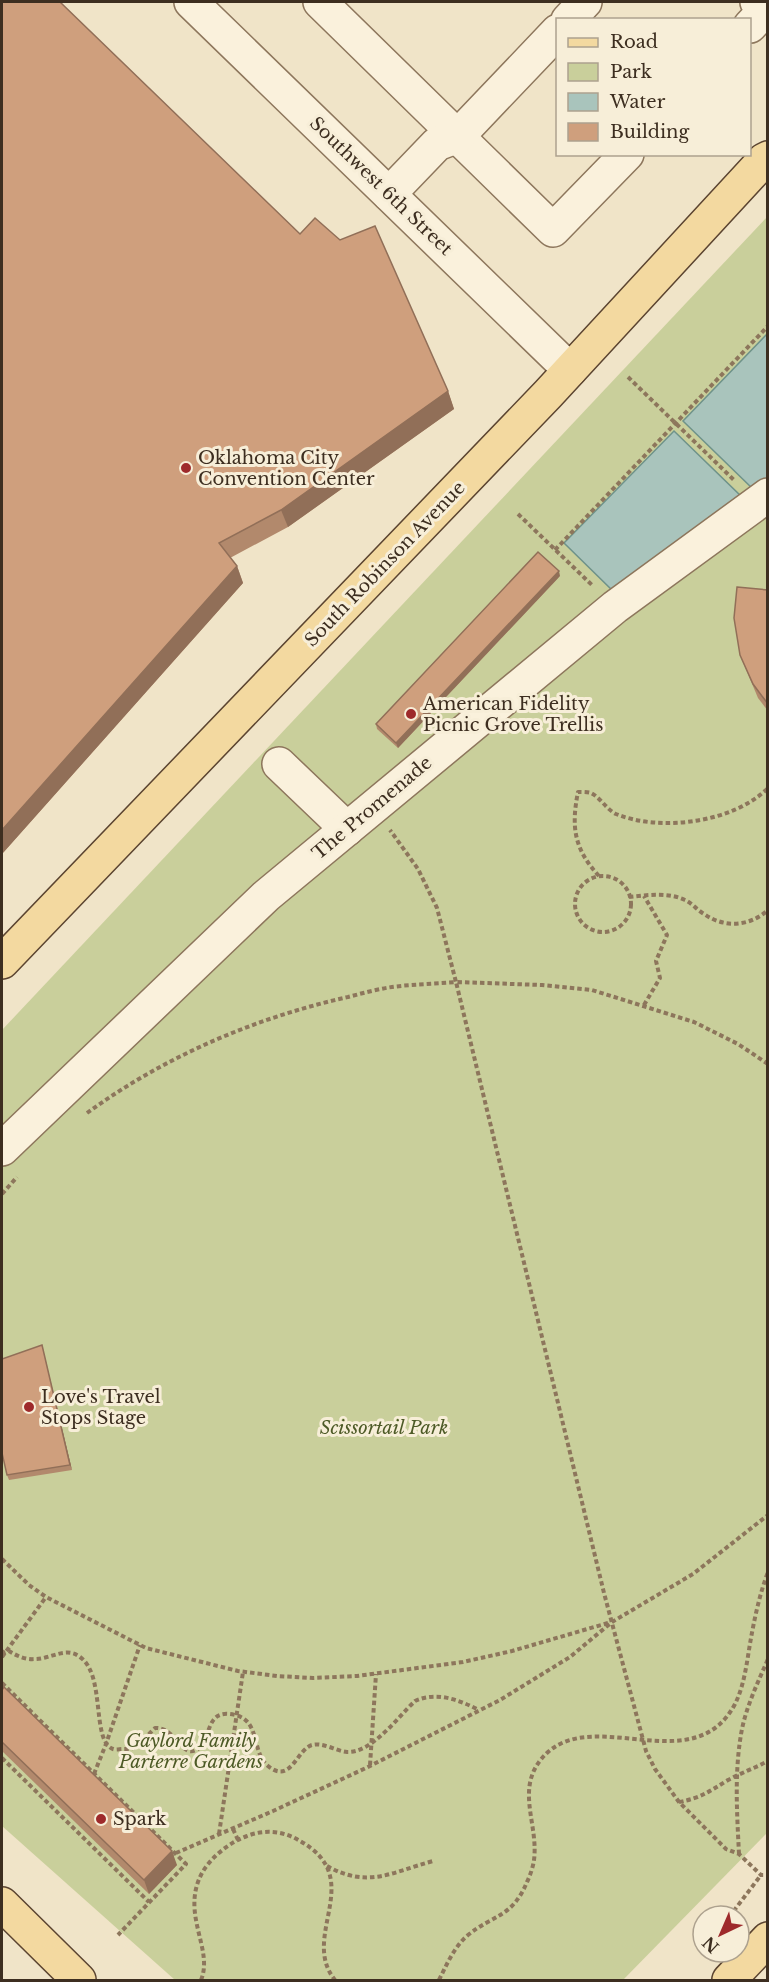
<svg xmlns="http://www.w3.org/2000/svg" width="769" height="1982" viewBox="0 0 769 1982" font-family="'Libre Baskerville',serif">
<rect width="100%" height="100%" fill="#f0e4c8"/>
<path fill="#c9cf9b" d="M767,217V1833L623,1980H175L2,1826V1030Z"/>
<g fill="#a9c4bc" stroke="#6f938a" stroke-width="1.5">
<path d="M767,334V480L754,490L683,421Z"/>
<path d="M674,431L746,501L613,591L564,543Z"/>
</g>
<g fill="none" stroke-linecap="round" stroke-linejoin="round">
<g stroke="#8d765c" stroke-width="36">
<g id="minor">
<path d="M191,2L570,370"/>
<path d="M320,2L553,230L627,154"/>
<path d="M568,20L585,2"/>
<path d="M750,26L765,10L757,2"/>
<path d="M389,194L437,144L458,136L558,31"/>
<path d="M279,764L347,829"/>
<path d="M2,1149L266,896L615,607L768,495"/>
</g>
</g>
<g stroke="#5b4430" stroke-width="36">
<g id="major">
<path d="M2,962L548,394L764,160L768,158"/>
<path d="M2,1904L79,1980"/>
<path d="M729,1980L768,1939"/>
</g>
</g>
<g stroke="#8d765c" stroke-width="4" stroke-dasharray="4.5 3" stroke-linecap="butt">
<path d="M628,377L735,481"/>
<path d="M518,514L593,586"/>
<path d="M555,550L768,326"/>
<path d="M599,876C574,849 571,827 578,792C582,792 588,792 591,793C601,798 606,809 616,814C660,832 733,823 768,788"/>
<circle cx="603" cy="904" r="28"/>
<path d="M629,897C647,895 668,892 685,900C692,903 697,910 704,914C724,928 749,927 768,910"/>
<path d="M644,1005L660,978L656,961L667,935L644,896"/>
<path d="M768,1064L738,1044L694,1022L592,990L542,985L456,982L604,1593L646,1751L655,1769L679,1802L726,1849L739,1854L761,1875H768"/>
<path d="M87,1113C164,1057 254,1018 348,997C363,993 378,989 392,987C414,984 435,984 456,982L437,908L418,869L390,830"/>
<path d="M2,1194L17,1177"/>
<path d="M2,1559L29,1585L46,1597L146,1648L238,1671L277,1676L313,1678L357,1676L463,1662L512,1651L608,1623"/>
<path d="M2,1651L4,1653L9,1651C17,1656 26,1660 35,1659C51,1659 66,1646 80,1657C106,1675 91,1741 113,1749C114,1750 120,1749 122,1749C128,1749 134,1749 139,1745C145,1740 149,1733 155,1728C176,1727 181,1758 196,1750C213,1742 203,1707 235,1715C261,1721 251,1752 268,1766C291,1785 297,1749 312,1745C323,1742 336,1751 347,1752C372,1753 398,1717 415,1701C437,1691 459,1700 479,1710"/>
<path d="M2,1657L46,1597"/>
<path d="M2,1683L186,1864L118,1935"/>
<path d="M2,1758L149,1902"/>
<path d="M370,1765L376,1674"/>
<path d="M94,1774L106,1744L140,1645"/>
<path d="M679,1802C701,1798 710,1791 728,1780C741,1773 755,1768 768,1761"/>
<path d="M233,1829L238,1840"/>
<path d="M219,1834L243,1672"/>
<path d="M739,1854C737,1813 734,1770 742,1729C747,1705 758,1682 768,1659"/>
<path d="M169,1856L273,1811L366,1768L500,1700L570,1657L612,1622L693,1574L768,1515"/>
<path d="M327,1866C368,1889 392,1872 433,1861"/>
<path d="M738,1916L733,1912L761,1875"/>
<path d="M201,1980C214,1949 180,1914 202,1873C211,1857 230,1842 247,1836C265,1829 284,1831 300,1841C368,1879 299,1936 335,1980"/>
<path d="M439,1980C447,1964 454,1947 468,1935C494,1914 512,1918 527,1882C530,1876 533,1867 534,1860C539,1822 512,1785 548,1752C598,1708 695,1780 735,1704C745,1684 747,1660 751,1638C755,1616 760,1593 768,1572"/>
</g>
<use href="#minor" stroke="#faf1dc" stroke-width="33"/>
<use href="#major" stroke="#f3d9a0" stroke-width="33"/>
</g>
<g fill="#b2896c">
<path d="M2,2L448,391L454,409L288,527L230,558L237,566L243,583L2,854Z"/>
<path d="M560,576L398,748L377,729L376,724Z"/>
<path d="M768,590V711L758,698L740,655Z"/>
<path d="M42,1345L72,1470L9,1480L7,1475Z"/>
<path d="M2,1690L177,1865L149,1894L2,1751Z"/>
</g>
<g fill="#916f58">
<path d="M448,391L454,409L288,527L281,510Z"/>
<path d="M237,566L243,583L2,854V830Z"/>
<path d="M559,571L560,576L398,748L396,743Z"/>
<path d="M42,1345L43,1350L72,1470L70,1465Z"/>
<path d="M172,1851L177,1865L149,1894L144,1880Z"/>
</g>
<g fill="#cf9f7d" stroke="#916f58" stroke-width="1.5">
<path d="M2,2H60L300,234L315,218L340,240L375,226L448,391L281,510L219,543L237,566L2,830Z"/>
<path d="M538,552L559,571L396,743L376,724Z"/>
<path d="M737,587L768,590V704L753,684L740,655L734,618Z"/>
<path d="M42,1345L70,1465L7,1475L2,1453V1359Z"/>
<path d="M4,1687L172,1851L144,1880L2,1742V1690Z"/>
</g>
<g fill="#9e2a2b" stroke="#f7eed8" stroke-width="2">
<circle cx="186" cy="468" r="6"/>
<circle cx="411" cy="714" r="6"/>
<circle cx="29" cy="1407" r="6"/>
<circle cx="101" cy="1819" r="6"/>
</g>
<g text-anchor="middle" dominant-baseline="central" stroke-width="6" stroke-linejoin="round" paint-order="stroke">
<g font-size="18" fill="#3d2e20" stroke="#f7eed8">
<text transform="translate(381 186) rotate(44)">Southwest 6th Street</text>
<text transform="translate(385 564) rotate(-46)">South Robinson Avenue</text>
<text transform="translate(372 808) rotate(-40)">The Promenade</text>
</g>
<g font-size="18" fill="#3d2e20" stroke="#f7eed8" text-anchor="start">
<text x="198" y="458">Oklahoma City<tspan x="198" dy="21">Convention Center</tspan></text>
<text x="423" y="704">American Fidelity<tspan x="423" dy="21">Picnic Grove Trellis</tspan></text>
<text x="41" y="1397">Love's Travel<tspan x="41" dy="21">Stops Stage</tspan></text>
<text x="113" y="1819">Spark</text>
</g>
<g font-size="18" font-style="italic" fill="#4d5a26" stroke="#f7eed8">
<text x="384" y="1428">Scissortail Park</text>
<text x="191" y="1741">Gaylord Family<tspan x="191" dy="21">Parterre Gardens</tspan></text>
</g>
</g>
<rect width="769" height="1982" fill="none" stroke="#3d2e20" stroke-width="6"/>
<rect x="556" y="18" width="195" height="138" fill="#f7eed8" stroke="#ada18e" stroke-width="1.5"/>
<rect x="568" y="38" width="30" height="9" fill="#f3d9a0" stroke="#ada18e" stroke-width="1.5"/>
<text x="610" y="48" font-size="18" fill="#3d2e20">Road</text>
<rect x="568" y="63" width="30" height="18" fill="#c9cf9b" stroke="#ada18e" stroke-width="1.5"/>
<text x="610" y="78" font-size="18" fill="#3d2e20">Park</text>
<rect x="568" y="93" width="30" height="18" fill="#a9c4bc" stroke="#ada18e" stroke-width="1.5"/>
<text x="610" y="108" font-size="18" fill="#3d2e20">Water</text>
<rect x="568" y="123" width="30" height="18" fill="#cf9f7d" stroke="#ada18e" stroke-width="1.5"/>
<text x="610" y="138" font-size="18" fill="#3d2e20">Building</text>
<g transform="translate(721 1934) rotate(224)"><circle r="28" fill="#f7eed8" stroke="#ada18e" stroke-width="1.5"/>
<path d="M0-4.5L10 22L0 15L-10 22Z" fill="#9e2a2b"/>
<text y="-9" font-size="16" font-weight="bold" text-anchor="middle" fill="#3d2e20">N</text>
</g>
</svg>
